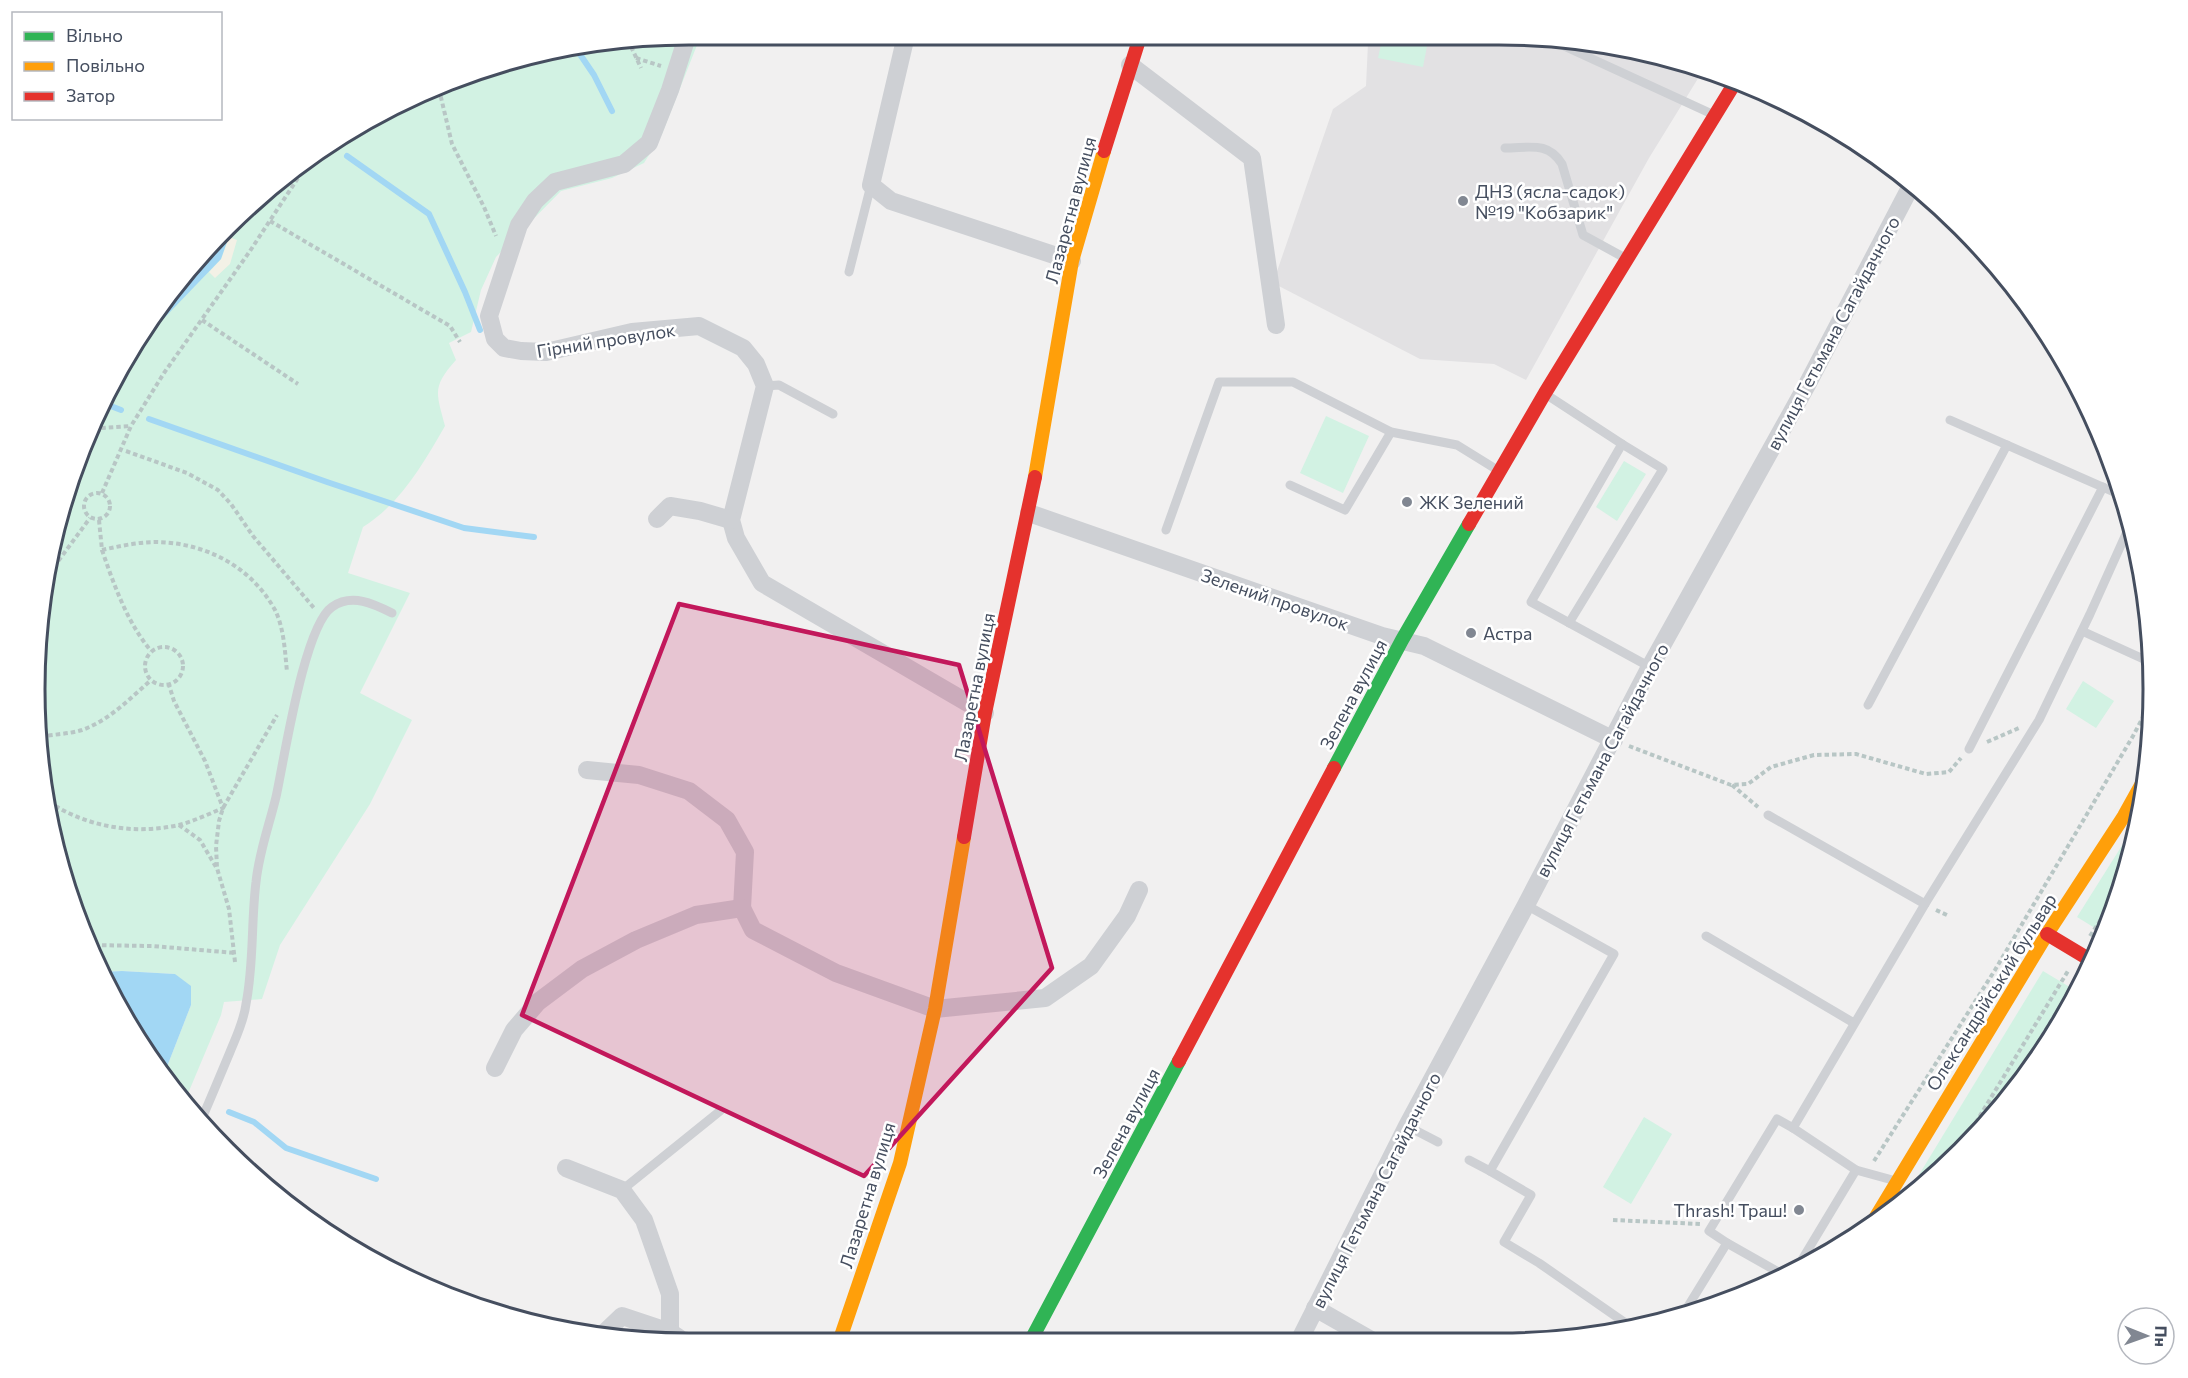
<svg xmlns="http://www.w3.org/2000/svg" width="2188" height="1378" viewBox="0 0 2188 1378" font-family="Commissioner,sans-serif">
<rect width="100%" height="100%" fill="#f1f0f0"/>
<path fill="#e2e1e3" d="M1359,40H1584L1702,72L1649,158L1526,380L1494,364L1420,359L1273,283L1333,109L1366,86L1368,43Z"/>
<g fill="#d2f2e3">
<path d="M603,40H699L662,134L644,163L612,178L561,191L496,257L481,290L471,332L449,343L456,360C432,387 436,392 445,426C423,464 401,503 363,527L348,573L410,593L360,693L412,720L370,804L280,945L262,999L224,1002L221,1015L184,1103L163,1077L191,1005L175,974L122,971L102,972L84,940L57,859L35,689L47,562L69,478L122,362L135,350L221,235L257,197L325,145L479,69Z"/>
<path d="M1382,40H1394L1427,46L1423,67L1378,58Z"/>
<path d="M1326,416L1369,436L1343,493L1300,473Z"/>
<path d="M1624,461L1646,474L1617,521L1596,507Z"/>
<path d="M2083,681L2114,701L2096,728L2066,709Z"/>
<path d="M2138,820L2131,859L2103,933L2077,917Z"/>
<path d="M2043,971L2078,992L2018,1088L1900,1206Z"/>
<path d="M1644,1117L1672,1134L1631,1204L1603,1187Z"/>
</g>
<path fill="#f3f1e6" d="M229,237L237,240L230,264L215,278L209,272L221,259Z"/>
<g fill="#a2d7f4">
<path d="M234,222L221,259L122,362L170,290Z"/>
<path d="M122,971L175,974L191,986V1005L163,1077L145,1052L102,972Z"/>
</g>
<g fill="none" stroke-linecap="round" stroke-linejoin="round">
<g stroke="#a2d7f4" stroke-width="6">
<path d="M575,47L594,75L612,111"/>
<path d="M347,156L429,214L465,292L480,330"/>
<path d="M103,403L121,410"/>
<path d="M149,419L327,482L464,528L534,537"/>
<path d="M175,1092L181,1094"/>
<path d="M229,1112L254,1122L286,1148L376,1179"/>
</g>
<g stroke="#b8c6c5" stroke-width="4" stroke-dasharray="4.5 3" stroke-linecap="butt">
<path d="M628,40L641,68"/>
<path d="M636,58L661,66"/>
<path d="M439,89L452,144L484,207L496,236"/>
<path d="M270,221L450,326L460,342"/>
<path d="M202,320L298,384"/>
<path d="M126,451L187,473L218,490L231,504L253,536L314,608"/>
<path d="M79,458L101,428L130,426"/>
<circle cx="97" cy="506" r="13"/>
<path d="M102,493L131,426L164,373L250,251L315,152"/>
<path d="M99,520L102,550C120,546 138,542 157,542C205,543 251,566 275,610C284,628 285,652 287,672"/>
<path d="M102,550C114,585 127,622 151,651"/>
<path d="M45,579L90,518"/>
<circle cx="164" cy="666" r="19"/>
<path d="M41,737C54,734 70,734 82,730C110,720 129,699 150,681"/>
<path d="M1987,742L2019,728"/>
<path d="M1629,746L1731,785L1748,784L1771,767L1814,755L1856,754L1926,774L1949,772L1961,758"/>
<path d="M1732,785L1758,807"/>
<path d="M49,802C87,827 134,835 179,825C194,821 209,814 223,808L205,761L174,701L169,685"/>
<path d="M179,825L200,840L216,867"/>
<path d="M1936,910L1949,916"/>
<path d="M2090,936L2119,892"/>
<path d="M87,945L152,946L236,953"/>
<path d="M235,962L229,909L217,868L216,846L219,821L223,808L277,715"/>
<path d="M1999,1107L2078,977"/>
<path d="M1964,1142L2068,971"/>
<path d="M1874,1161L1995,970L2133,736L2151,702"/>
<path d="M1613,1220L1700,1224"/>
</g>
<g stroke="#ced0d4" stroke-width="9">
<path d="M1551,40L1712,114"/>
<path d="M1505,148C1529,148 1548,141 1562,164L1583,235L1625,258"/>
<path d="M849,272L871,185"/>
<path d="M765,386L779,385L833,414"/>
<path d="M1547,395L1622,444L1531,602L1650,667"/>
<path d="M1950,420L2123,496"/>
<path d="M1290,485L1345,510L1391,432"/>
<path d="M1166,530L1219,382H1293L1391,432L1457,445L1499,471"/>
<path d="M1569,623L1663,469L1622,444"/>
<path d="M2082,631L2150,662"/>
<path d="M1868,705L2007,445"/>
<path d="M1969,749L2103,487"/>
<path d="M1768,815L1925,904"/>
<path d="M1526,905L1614,954L1490,1171L1531,1195L1504,1242L1539,1263L1624,1322L1625,1328"/>
<path d="M1706,936L1854,1023"/>
<path d="M200,1123C210,1100 220,1076 230,1052C236,1037 244,1021 246,1004C254,964 251,922 256,882C259,852 269,826 276,797C284,761 304,626 332,607C352,593 374,604 392,613"/>
<path d="M1407,1126L1438,1142"/>
<path d="M1793,1128L1856,1170"/>
<path d="M1469,1160L1490,1171"/>
<path d="M622,1190L720,1111"/>
<path d="M1727,1243L1787,1277"/>
<path d="M1794,1273L1856,1170L1896,1181"/>
<path d="M1682,1316L1727,1243L1709,1231L1777,1119L1793,1128L1925,904L2039,720L2090,614L2130,525"/>
</g>
<g stroke="#ced0d4" stroke-width="18">
<path d="M686,40L670,90L649,143L624,164L555,182L535,201L519,225L489,316L495,339L504,348L521,351L546,352L632,332L699,326L743,348L756,364L765,386L731,520L736,538L762,583L985,713"/>
<path d="M905,40L871,185L891,201L1072,261"/>
<path d="M1130,65L1252,158L1276,325"/>
<path d="M1029,513L1382,636L1424,646L1614,740"/>
<path d="M657,519L670,506L700,511L731,520"/>
<path d="M587,770L639,775L689,791L727,820L745,852L742,908"/>
<path d="M495,1068L514,1030L538,1002L582,969L636,940L696,915L742,908L753,930L836,973L935,1009L1045,998L1091,966L1127,916L1139,890"/>
<path d="M566,1168L622,1190L644,1220L670,1294V1332"/>
<path d="M1315,1308L1373,1341"/>
<path d="M600,1337L622,1316L670,1332L679,1338"/>
<path d="M1299,1341L1407,1126L1526,905L1650,667L1808,383L1912,184"/>
</g>
<g stroke="#30b455" stroke-width="14">
<path d="M1334,768L1402,640L1469,524"/>
<path d="M1031,1340L1179,1061"/>
</g>
<g stroke="#ff9f0a" stroke-width="14">
<path d="M1035,477L1072,261L1104,151"/>
<path d="M1871,1225L2047,934L2124,816L2144,780"/>
<path d="M840,1339L900,1163L935,1009L964,837"/>
</g>
<g stroke="#e5322d" stroke-width="14">
<path d="M1104,151L1139,40"/>
<path d="M1469,524L1545,393L1736,81"/>
<path d="M964,837L985,713L1035,477"/>
<path d="M2047,934L2092,961"/>
<path d="M1179,1061L1334,768"/>
</g>
</g>
<path fill="#c2185b" fill-opacity="0.2" stroke="#c2185b" stroke-width="4.5" stroke-linejoin="round" d="M679,604L959,665L1052,968L864,1176L522,1015Z"/>
<g fill="#818792" stroke="#fff" stroke-width="2">
<circle cx="1463" cy="201" r="6"/>
<circle cx="1407" cy="502" r="6"/>
<circle cx="1471" cy="633" r="6"/>
<circle cx="1799" cy="1210" r="6"/>
</g>
<g text-anchor="middle" dominant-baseline="central" stroke-width="5" stroke-linejoin="round" paint-order="stroke">
<g font-size="18" fill="#454e5f" stroke="#fff" text-anchor="start">
<text x="1475" y="191">ДНЗ (ясла-садок)<tspan x="1475" dy="21">№19 "Кобзарик"</tspan></text>
<text x="1419" y="502">ЖК Зелений</text>
<text x="1483" y="633">Астра</text>
<text x="1787" y="1210" text-anchor="end">Thrash! Траш!</text>
</g>
<g font-size="18" fill="#454e5f" stroke="#fff">
<text transform="translate(1070 210) rotate(-75)">Лазаретна вулиця</text>
<text transform="translate(1833 333) rotate(-62)">вулиця Гетьмана Сагайдачного</text>
<text transform="translate(606 340) rotate(-9)">Гірний провулок</text>
<text transform="translate(1275 599) rotate(19)">Зелений провулок</text>
<text transform="translate(974 687) rotate(-79)">Лазаретна вулиця</text>
<text transform="translate(1353 694) rotate(-62)">Зелена вулиця</text>
<text transform="translate(1602 760) rotate(-62)">вулиця Гетьмана Сагайдачного</text>
<text transform="translate(1991 992) rotate(-58)">Олександрійський бульвар</text>
<text transform="translate(1126 1123) rotate(-62)">Зелена вулиця</text>
<text transform="translate(1376 1190) rotate(-63)">вулиця Гетьмана Сагайдачного</text>
<text transform="translate(867 1195) rotate(-73)">Лазаретна вулиця</text>
</g>
</g>
<path d="M0 0H2188V1378H0ZM689 45H1499A644 644 0 0 1 2143 689V689A644 644 0 0 1 1499 1333H689A644 644 0 0 1 45 689V689A644 644 0 0 1 689 45Z" fill="#fff" fill-rule="evenodd"/>
<path fill="none" stroke="#454e5f" stroke-width="3" d="M689 45H1499A644 644 0 0 1 2143 689V689A644 644 0 0 1 1499 1333H689A644 644 0 0 1 45 689V689A644 644 0 0 1 689 45Z"/>
<rect x="12" y="12" width="210" height="108" fill="#ffffff" stroke="#b5b8bf" stroke-width="1.5"/>
<rect x="24" y="32" width="30" height="9" fill="#30b455" stroke="#b5b8bf" stroke-width="1.5"/>
<text x="66" y="42" font-size="18" fill="#454e5f">Вільно</text>
<rect x="24" y="62" width="30" height="9" fill="#ff9f0a" stroke="#b5b8bf" stroke-width="1.5"/>
<text x="66" y="72" font-size="18" fill="#454e5f">Повільно</text>
<rect x="24" y="92" width="30" height="9" fill="#e5322d" stroke="#b5b8bf" stroke-width="1.5"/>
<text x="66" y="102" font-size="18" fill="#454e5f">Затор</text>
<g transform="translate(2146 1336) rotate(91)"><circle r="28" fill="#ffffff" stroke="#b5b8bf" stroke-width="1.5"/>
<path d="M0-4.5L10 22L0 15L-10 22Z" fill="#818792"/>
<text y="-9" font-size="16" font-weight="bold" text-anchor="middle" fill="#454e5f">Пн</text>
</g>
</svg>
